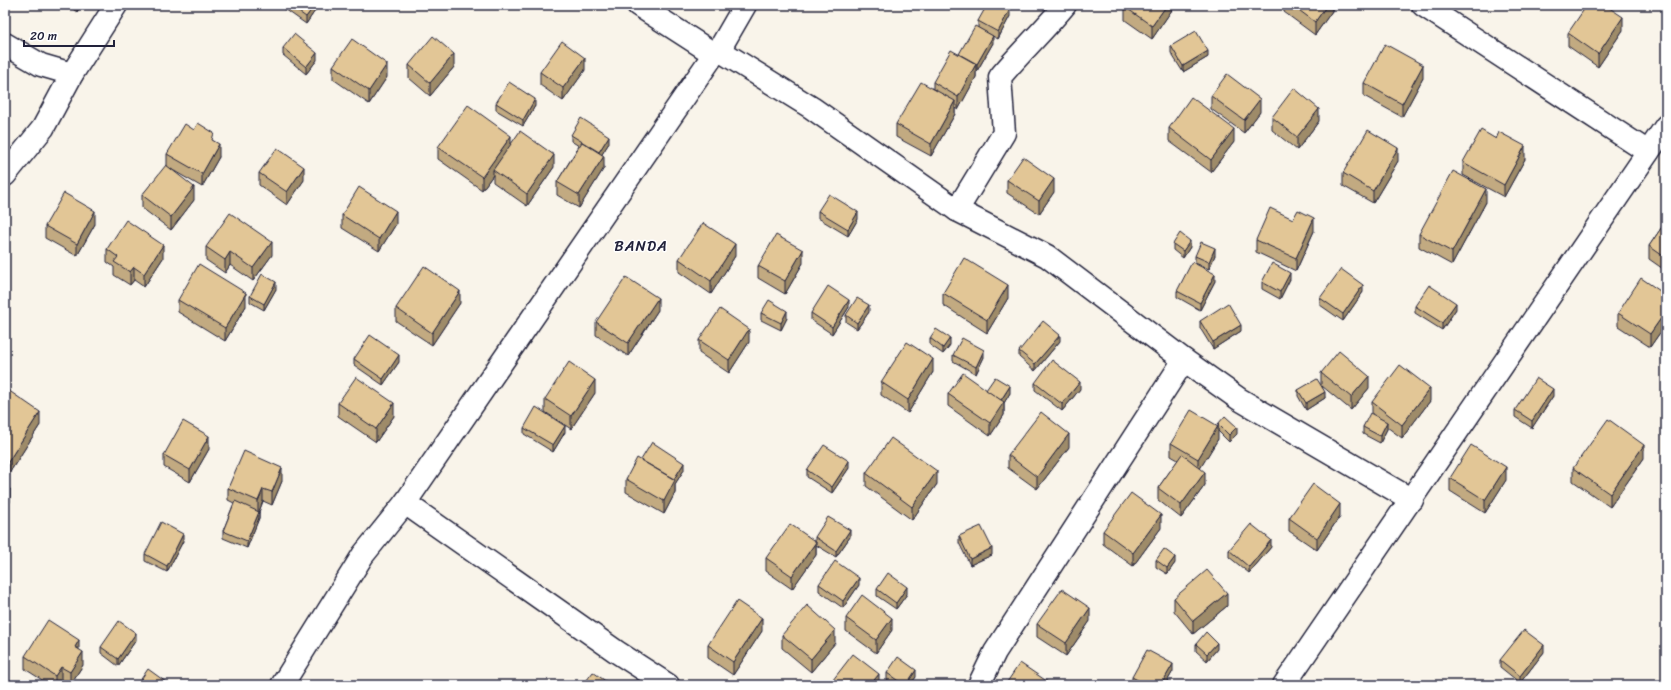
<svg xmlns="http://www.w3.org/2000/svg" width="1671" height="690" viewBox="0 0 1671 690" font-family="Sriracha,sans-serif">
<rect width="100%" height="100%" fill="#f9f4ea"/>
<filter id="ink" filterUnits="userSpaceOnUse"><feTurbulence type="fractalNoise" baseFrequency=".025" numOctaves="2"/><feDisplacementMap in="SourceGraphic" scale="8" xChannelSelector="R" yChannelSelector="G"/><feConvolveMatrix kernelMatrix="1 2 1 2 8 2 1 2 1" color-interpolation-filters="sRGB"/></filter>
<g filter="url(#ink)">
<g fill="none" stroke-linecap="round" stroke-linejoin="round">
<g stroke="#22223b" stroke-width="25">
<g id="street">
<path d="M638,5L714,54"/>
<path d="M1423,5L1648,152"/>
<path d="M5,44L41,65L72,74"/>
<path d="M719,50L812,108L957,210L1047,256L1184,360L1239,399L1412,500"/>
<path d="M5,175L43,128L72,74L116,5"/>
<path d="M957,210L1004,133L1000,77C1021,52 1044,30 1065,5"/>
<path d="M405,503L617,652L668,685"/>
<path d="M282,685L363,555L405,503L714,54L719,50L745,5"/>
<path d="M979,685L995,652L1184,360"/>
<path d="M1284,685L1666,126"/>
</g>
</g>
<use href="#street" stroke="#fff" stroke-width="22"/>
</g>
<g fill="#c2aa81" stroke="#22223b">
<path d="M67,5H81L77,12Z"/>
<path d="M282,5H319L306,24L282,7Z"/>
<path d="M489,5H498L495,9Z"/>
<path d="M1174,5V7L1152,39L1125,20V7Z"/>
<path d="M1284,5H1332V11L1315,35L1284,12Z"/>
<path d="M1010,16L998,39L978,28V21Z"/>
<path d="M1623,30L1598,67L1568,46V33Z"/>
<path d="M993,43L977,71L976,70V77L958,110L955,108V114L931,156L896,137V124L933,88V82L959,54Z"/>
<path d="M1171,46L1208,57L1183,72L1171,53Z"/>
<path d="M283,48L317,60L306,74L283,55Z"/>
<path d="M409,65L454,67L430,96L409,78Z"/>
<path d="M333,66L387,77L369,104L333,79Z"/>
<path d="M585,70L563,101L540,85V72Z"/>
<path d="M1423,78L1402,117L1364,96V83Z"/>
<path d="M1211,96L1260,112L1244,133L1211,109Z"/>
<path d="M496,103L535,106L523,126L496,110Z"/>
<path d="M1272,117L1319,121L1297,150L1272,130Z"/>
<path d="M1169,128L1234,142L1211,172L1169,141Z"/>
<path d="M571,135L609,143L602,154L604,168L579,208L557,195V182L579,146L571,141Z"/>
<path d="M214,141L219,157L202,187L169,168L194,200L171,230L142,208V195L167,166V154Z"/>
<path d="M511,143L554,167L527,206L493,182V175L482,190L438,159V147Z"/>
<path d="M1525,159L1504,197L1463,175V162Z"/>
<path d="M1398,161L1373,203L1343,186V173Z"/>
<path d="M259,173L304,180L287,205L259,185Z"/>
<path d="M1007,180L1054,192L1039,214L1007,193Z"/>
<path d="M1486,202L1452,265L1419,247V234Z"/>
<path d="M818,211L858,219L848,236L818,218Z"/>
<path d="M342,215L396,224L379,251L342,228Z"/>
<path d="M1666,221V271L1649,259V246Z"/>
<path d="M95,224L77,256L45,238V226Z"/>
<path d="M1314,231L1296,271L1256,252V240Z"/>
<path d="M1173,244L1190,247L1183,258L1173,250Z"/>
<path d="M206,247L272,255L253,281L230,265L225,273L206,260Z"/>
<path d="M107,249L163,258L144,287L134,280L130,285L114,275V267L107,262Z"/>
<path d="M1215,255L1209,269L1195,263V256Z"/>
<path d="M735,256L711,294L679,272V259Z"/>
<path d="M803,263L785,294L758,278V266Z"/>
<path d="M1290,279L1280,299L1262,289V282Z"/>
<path d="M1215,281L1200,310L1177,297V291Z"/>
<path d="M276,289L264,310L250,302V296Z"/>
<path d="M1363,292L1343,321L1320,305V298Z"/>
<path d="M943,293L1008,298L987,333L943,305Z"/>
<path d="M1666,295V324L1650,347L1618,326V313Z"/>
<path d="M178,300L246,306L225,341L178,312Z"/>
<path d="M460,303L432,345L396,321V308Z"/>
<path d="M1415,306L1456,309L1442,330L1415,313Z"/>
<path d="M849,307L832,334L811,320V313Z"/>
<path d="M658,310L628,356L596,335V322Z"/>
<path d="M869,312L857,329L846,322V315Z"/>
<path d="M761,313L787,318L781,330L761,320Z"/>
<path d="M1200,321L1241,331L1213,349L1200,328Z"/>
<path d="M930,338L950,345L943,354L930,345Z"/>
<path d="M699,340L749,342L729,373L699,353Z"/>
<path d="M1060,341L1035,371L1019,357V351Z"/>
<path d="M953,355L984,357L976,374L953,361Z"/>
<path d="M354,359L399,362L383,385L354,365Z"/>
<path d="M933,372L908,413L881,395V382Z"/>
<path d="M1321,373L1369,388L1351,410L1322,386L1325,398L1306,410L1298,396V390L1321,385Z"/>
<path d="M1035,383L1080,389L1062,411L1035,390Z"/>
<path d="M5,388L40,425L8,475L5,473Z"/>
<path d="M986,390L1010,393L1004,403V415L990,436L948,406V394Z"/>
<path d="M595,393L571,429L545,412V399Z"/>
<path d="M1553,396L1532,428L1515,417V410Z"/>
<path d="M1430,401L1402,438L1387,427V429L1380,443L1363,434V427L1372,414V402Z"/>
<path d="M338,403L394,416L376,442L338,416Z"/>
<path d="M1218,424L1237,434L1229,442L1218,431Z"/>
<path d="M524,428L565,432L553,452L524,434Z"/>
<path d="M1218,439L1200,468L1205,485L1181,518L1158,500V488L1178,460L1171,456V443Z"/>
<path d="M1069,447L1037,489L1008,468V455Z"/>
<path d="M209,449L190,482L164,467V455Z"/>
<path d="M1644,458L1610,507L1573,481V468Z"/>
<path d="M641,460L684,470L675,484V493L664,514L626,492V479Z"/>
<path d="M849,468L832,493L807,477V470Z"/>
<path d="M866,473L937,484L912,520L866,486Z"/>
<path d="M1450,478L1506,480L1485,513L1450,491Z"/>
<path d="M282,481L272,505L263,501L259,512V518L247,548L223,538V531L234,503L228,500V488Z"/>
<path d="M1340,516L1317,550L1289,531V518Z"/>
<path d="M1161,528L1133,566L1103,544V531Z"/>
<path d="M959,536L992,555L970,565L959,543Z"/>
<path d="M815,537H850L836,557L816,545V555L792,589L766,571V558L815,541Z"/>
<path d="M183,541L167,572L145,561V554Z"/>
<path d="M1271,547L1249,573L1229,557V550Z"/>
<path d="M1156,560L1175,563L1167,574L1156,567Z"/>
<path d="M819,584L859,585L843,608L819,591Z"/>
<path d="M877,589L907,594L896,609L877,596Z"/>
<path d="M1174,598L1227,606L1193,634L1174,611Z"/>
<path d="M846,618L892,630L876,653L846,631Z"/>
<path d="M1090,621L1066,656L1037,637V624Z"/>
<path d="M762,631L733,675L708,658V645Z"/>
<path d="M782,635L835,643L811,672L782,648Z"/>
<path d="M136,640L118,666L101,653V647Z"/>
<path d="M1196,644L1217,649L1207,661L1196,651Z"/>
<path d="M1544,652L1520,683L1500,667V660Z"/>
<path d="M25,656L83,665L70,685L61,679L57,685H50L25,669Z"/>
<path d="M1173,671L1165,685H1135L1132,683V677Z"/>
<path d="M887,673L916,677L910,685H895L887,680Z"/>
</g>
<g fill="#9e8b69" stroke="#22223b">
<path d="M77,5H81L77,12Z"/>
<path d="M315,5H319L306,24V17Z"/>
<path d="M495,5H498L495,9Z"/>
<path d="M1167,5H1174V7L1152,39V26Z"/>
<path d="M1327,5H1332V11L1315,35V22Z"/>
<path d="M1010,9V16L998,39V32Z"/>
<path d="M1623,17V30L1598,67V54Z"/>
<path d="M993,36V43L977,71V64Z"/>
<path d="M1208,51V57L1183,72V66Z"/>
<path d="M317,53V60L306,74V67Z"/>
<path d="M454,54V67L430,96V83Z"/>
<path d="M585,58V70L563,101V88Z"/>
<path d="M387,64V77L369,104V91Z"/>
<path d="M976,64V77L958,110V97Z"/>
<path d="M1423,65V78L1402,117V104Z"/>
<path d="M535,99V106L523,126V120Z"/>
<path d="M1260,99V112L1244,133V120Z"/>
<path d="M955,101V114L931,156V144Z"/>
<path d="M1319,109V121L1297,150V137Z"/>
<path d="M1234,129V142L1211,172V160Z"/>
<path d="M511,136V149L493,170V175L482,190V177Z"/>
<path d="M609,136V143L599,159V152Z"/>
<path d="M219,144V157L202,187V174Z"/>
<path d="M1525,146V159L1504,197V185Z"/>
<path d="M1398,148V161L1373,203V191Z"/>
<path d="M554,155V167L527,206V194Z"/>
<path d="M604,156V168L579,208V195Z"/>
<path d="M304,167V180L287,205V192Z"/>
<path d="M1054,179V192L1039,214V201Z"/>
<path d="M194,187V200L171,230V217Z"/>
<path d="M1486,189V202L1452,265V252Z"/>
<path d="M95,211V224L77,256V244Z"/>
<path d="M396,211V224L379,251V239Z"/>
<path d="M858,212V219L848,236V229Z"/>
<path d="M1314,218V231L1296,271V258Z"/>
<path d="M1190,241V247L1183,258V251Z"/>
<path d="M272,242V255L253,281V268Z"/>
<path d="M735,244V256L711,294V281Z"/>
<path d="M163,245V258L144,287V274Z"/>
<path d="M1215,248V255L1209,269V262Z"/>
<path d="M803,250V263L785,294V281Z"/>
<path d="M230,252V265L225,273V260Z"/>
<path d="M134,267V280L130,285V272Z"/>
<path d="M1290,273V279L1280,299V292Z"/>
<path d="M1215,274V281L1200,310V303Z"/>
<path d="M276,282V289L264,310V304Z"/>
<path d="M1008,285V298L987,333V320Z"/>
<path d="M1363,285V292L1343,321V314Z"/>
<path d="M460,291V303L432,345V333Z"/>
<path d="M246,293V306L225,341V328Z"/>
<path d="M658,298V310L628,356V343Z"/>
<path d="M849,300V307L832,334V327Z"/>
<path d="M1456,303V309L1442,330V323Z"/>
<path d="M869,305V312L857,329V323Z"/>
<path d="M787,311V318L781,330V323Z"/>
<path d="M1666,311V324L1650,347V334Z"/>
<path d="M1241,325V331L1213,349V342Z"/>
<path d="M749,329V342L729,373V360Z"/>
<path d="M1060,335V341L1035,371V364Z"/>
<path d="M950,338V345L943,354V348Z"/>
<path d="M984,350V357L976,374V367Z"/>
<path d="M399,355V362L383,385V379Z"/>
<path d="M933,359V372L908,413V400Z"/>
<path d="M1369,376V388L1351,410V397Z"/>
<path d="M595,380V393L571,429V416Z"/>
<path d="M1080,382V389L1062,411V404Z"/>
<path d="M1010,386V393L1004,403V415L990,436V423L1000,402Z"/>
<path d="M1430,388V401L1402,438V425Z"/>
<path d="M1553,389V396L1532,428V421Z"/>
<path d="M1325,392V398L1306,410V403Z"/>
<path d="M394,403V416L376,442V429Z"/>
<path d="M40,412V425L8,475V462Z"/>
<path d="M1387,422V429L1380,443V436Z"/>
<path d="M565,426V432L553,452V445Z"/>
<path d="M1218,426V439L1198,472V459Z"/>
<path d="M1237,427V434L1229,442V435Z"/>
<path d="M1069,434V447L1037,489V477Z"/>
<path d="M209,436V449L190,482V470Z"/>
<path d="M1644,445V458L1610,507V494Z"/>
<path d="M849,461V468L832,493V487Z"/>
<path d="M684,463V470L675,484V493L664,514V501L672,482Z"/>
<path d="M1506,467V480L1485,513V500Z"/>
<path d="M282,468V481L272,505V492Z"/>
<path d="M937,471V484L912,520V507Z"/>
<path d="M1205,472V485L1181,518V505Z"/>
<path d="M10,489V502L5,509V497Z"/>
<path d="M263,489V501L258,514V501Z"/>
<path d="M1340,504V516L1317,550V538Z"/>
<path d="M259,512V518L247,548V541Z"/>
<path d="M1161,515V528L1133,566V553Z"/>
<path d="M850,530V537L836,557V551Z"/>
<path d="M183,534V541L167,572V566Z"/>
<path d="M1271,540V547L1249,573V567Z"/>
<path d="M816,542V555L792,589V576Z"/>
<path d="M992,548V555L970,565V559Z"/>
<path d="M1175,557V563L1167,574V568Z"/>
<path d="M859,578V585L843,608V601Z"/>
<path d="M907,587V594L896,609V603Z"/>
<path d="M1227,593V606L1193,634V621Z"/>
<path d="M1090,608V621L1066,656V643Z"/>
<path d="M762,618V631L733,675V662Z"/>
<path d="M892,618V630L876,653V640Z"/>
<path d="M835,630V643L811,672V659Z"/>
<path d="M136,633V640L118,666V659Z"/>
<path d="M79,640V653L75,647Z"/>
<path d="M1217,643V649L1207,661V654Z"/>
<path d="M1544,645V652L1520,683V676Z"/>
<path d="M83,652V665L70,685V672Z"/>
<path d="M1173,664V671L1165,685H1161Z"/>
<path d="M61,667V679L57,685H55V676Z"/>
<path d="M916,670V677L910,685H906Z"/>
<path d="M879,674V685H870Z"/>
</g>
<g fill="#e2c696" stroke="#22223b">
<path d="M289,5H315L306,17Z"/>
<path d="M987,5H1003L1010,9L998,32L978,21Z"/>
<path d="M1126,5H1167L1152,26L1125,7Z"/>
<path d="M1292,5H1327L1315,22Z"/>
<path d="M1587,5H1605L1623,17L1598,54L1568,33Z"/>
<path d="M975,26L993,36L977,64L959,54Z"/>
<path d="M1196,31L1208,51L1183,66L1171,46Z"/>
<path d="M294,34L317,53L306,67L283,48Z"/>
<path d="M433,36L454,54L430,83L409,65Z"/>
<path d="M352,39L387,64L369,91L333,66Z"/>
<path d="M562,41L585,58L563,88L540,72Z"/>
<path d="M1385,44L1423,65L1402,104L1364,83Z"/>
<path d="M951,50L976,64L958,97L933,82Z"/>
<path d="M1227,74L1260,99L1244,120L1211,96Z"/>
<path d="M509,82L535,99L523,120L496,103Z"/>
<path d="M921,82L955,101L931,144L896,124Z"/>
<path d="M1294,88L1319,109L1297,137L1272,117Z"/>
<path d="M1191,97L1234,129L1211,160L1169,128Z"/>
<path d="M468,105L511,136L482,177L438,147Z"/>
<path d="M581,118L609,136L599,152L571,135Z"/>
<path d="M198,123L214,133L212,140L219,144L202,174L167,154L185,124L194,130Z"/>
<path d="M1368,130L1398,148L1373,191L1343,173Z"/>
<path d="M1481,130L1496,139L1499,132L1525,146L1504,185L1463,162Z"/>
<path d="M520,131L554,155L527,194L493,170Z"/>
<path d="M582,142L604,156L579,195L557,182Z"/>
<path d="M277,148L304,167L287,192L259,173Z"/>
<path d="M1023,157L1054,179L1039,201L1007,180Z"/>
<path d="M166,165L194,187L171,217L142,195Z"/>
<path d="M1453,171L1486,189L1452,252L1419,234Z"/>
<path d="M359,187L396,211L379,239L342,215Z"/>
<path d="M64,193L95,211L77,244L45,226Z"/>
<path d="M829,194L858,212L848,229L818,211Z"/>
<path d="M1270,208L1293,219L1298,210L1314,218L1296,258L1256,240Z"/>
<path d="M230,213L272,242L253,268L230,252L225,260L206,247Z"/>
<path d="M126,220L163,245L144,274L134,267L130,272L114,262L118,257L107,249Z"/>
<path d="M1666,221V258L1649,246Z"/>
<path d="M703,223L735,244L711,281L679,259Z"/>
<path d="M1180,233L1190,241L1183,251L1173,244Z"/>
<path d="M776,235L803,250L785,281L758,266Z"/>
<path d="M1201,242L1215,248L1209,262L1195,256Z"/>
<path d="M964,258L1008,285L987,320L943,293Z"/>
<path d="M1192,262L1215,274L1200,303L1177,291Z"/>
<path d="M1272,263L1290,273L1280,292L1262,282Z"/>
<path d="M199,264L246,293L225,328L178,300Z"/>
<path d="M424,266L460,291L432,333L396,308Z"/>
<path d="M1341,269L1363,285L1343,314L1320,298Z"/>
<path d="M262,274L276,282L264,304L250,296Z"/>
<path d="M626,277L658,298L628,343L596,322Z"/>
<path d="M1641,278L1666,295V311L1650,334L1618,313Z"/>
<path d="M1429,285L1456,303L1442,323L1415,306Z"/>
<path d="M828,286L849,300L832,327L811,313Z"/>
<path d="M857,298L869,305L857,323L846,315Z"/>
<path d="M769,300L787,311L781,323L761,313Z"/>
<path d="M1228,303L1241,325L1213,342L1200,321Z"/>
<path d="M720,309L749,329L729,360L699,340Z"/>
<path d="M1043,321L1060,335L1035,364L1019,351Z"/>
<path d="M936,329L950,338L943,348L930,338Z"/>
<path d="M370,335L399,355L383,379L354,359Z"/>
<path d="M962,338L984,350L976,367L953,355Z"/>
<path d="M907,342L933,359L908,400L881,382Z"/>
<path d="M1339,351L1369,376L1351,397L1321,373Z"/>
<path d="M1052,360L1080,382L1062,404L1035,383Z"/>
<path d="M569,362L595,380L571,416L545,399Z"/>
<path d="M1400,365L1430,388L1402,425L1372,402Z"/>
<path d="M963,373L1004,402L990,423L948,394Z"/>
<path d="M356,377L394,403L376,429L338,403Z"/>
<path d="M995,377L1010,386L1001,400L986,390Z"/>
<path d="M1536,378L1553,389L1532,421L1515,410Z"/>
<path d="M1317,379L1325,392L1306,403L1298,390Z"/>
<path d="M5,388L40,412L8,462L5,461Z"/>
<path d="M536,407L565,426L553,445L524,428Z"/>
<path d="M1191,410L1218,426L1198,459L1171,443Z"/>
<path d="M1041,412L1069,434L1037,477L1008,455Z"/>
<path d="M1370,413L1387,422L1380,436L1363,427Z"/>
<path d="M1225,416L1237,427L1229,435L1218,424Z"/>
<path d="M1608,419L1644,445L1610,494L1573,468Z"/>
<path d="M183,421L209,436L190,470L164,455Z"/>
<path d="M891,438L937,471L912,507L866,473Z"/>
<path d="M652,442L684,463L674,479L641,460Z"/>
<path d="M824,445L849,461L832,487L807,470Z"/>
<path d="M1471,445L1506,467L1485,500L1450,478Z"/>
<path d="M244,451L282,468L272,492L263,489L258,501L228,488Z"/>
<path d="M1182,454L1205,472L1181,505L1158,488Z"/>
<path d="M637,458L675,480L664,501L626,479Z"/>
<path d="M1313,484L1340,504L1317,538L1289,518Z"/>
<path d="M5,486L10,489L5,497Z"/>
<path d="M1131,493L1161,515L1133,553L1103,531Z"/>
<path d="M235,501L259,512L247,541L223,531Z"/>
<path d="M828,517L850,530L836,551L815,537Z"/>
<path d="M161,522L183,534L167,566L145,554Z"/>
<path d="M790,524L816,542L792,576L766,558Z"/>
<path d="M1251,524L1271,540L1249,567L1229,550Z"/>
<path d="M981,526L992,548L970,559L959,536Z"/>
<path d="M1164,549L1175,557L1167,568L1156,560Z"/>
<path d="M835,561L859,578L843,601L819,584Z"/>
<path d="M1207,570L1227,593L1193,621L1174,598Z"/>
<path d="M888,573L907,587L896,603L877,589Z"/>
<path d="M1062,589L1090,608L1066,643L1037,624Z"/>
<path d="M862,595L892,618L876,640L846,618Z"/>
<path d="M737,601L762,618L733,662L708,645Z"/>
<path d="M807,605L835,630L811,659L782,635Z"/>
<path d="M48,620L79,640L75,647L83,652L70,672L61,667L55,676L25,656Z"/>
<path d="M119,621L136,633L118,659L101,647Z"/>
<path d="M1524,630L1544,645L1520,676L1500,660Z"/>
<path d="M1206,632L1217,643L1207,654L1196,644Z"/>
<path d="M1147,650L1173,664L1161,685H1147L1132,677Z"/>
<path d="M853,654L879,674L870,685H829Z"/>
<path d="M898,657L916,670L906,685H904L887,673Z"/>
<path d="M1020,663L1048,682L1047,685H1005Z"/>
<path d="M148,669L170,685H137Z"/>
<path d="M593,672L611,685H583Z"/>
</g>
</g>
<g text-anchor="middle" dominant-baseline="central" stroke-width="3" stroke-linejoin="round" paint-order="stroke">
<g font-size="15" letter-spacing="1" fill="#22223b" stroke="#fff">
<text x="641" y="246">BANDA</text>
</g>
</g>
<rect width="1671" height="690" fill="none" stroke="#fff" stroke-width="20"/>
<rect x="10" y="10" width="1651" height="670" fill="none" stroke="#22223b" stroke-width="1.5" filter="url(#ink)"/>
<path d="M24 40v6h90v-6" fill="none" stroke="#22223b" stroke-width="2"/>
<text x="30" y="40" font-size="12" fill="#22223b" stroke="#ffffff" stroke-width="3" paint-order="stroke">20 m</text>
</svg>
